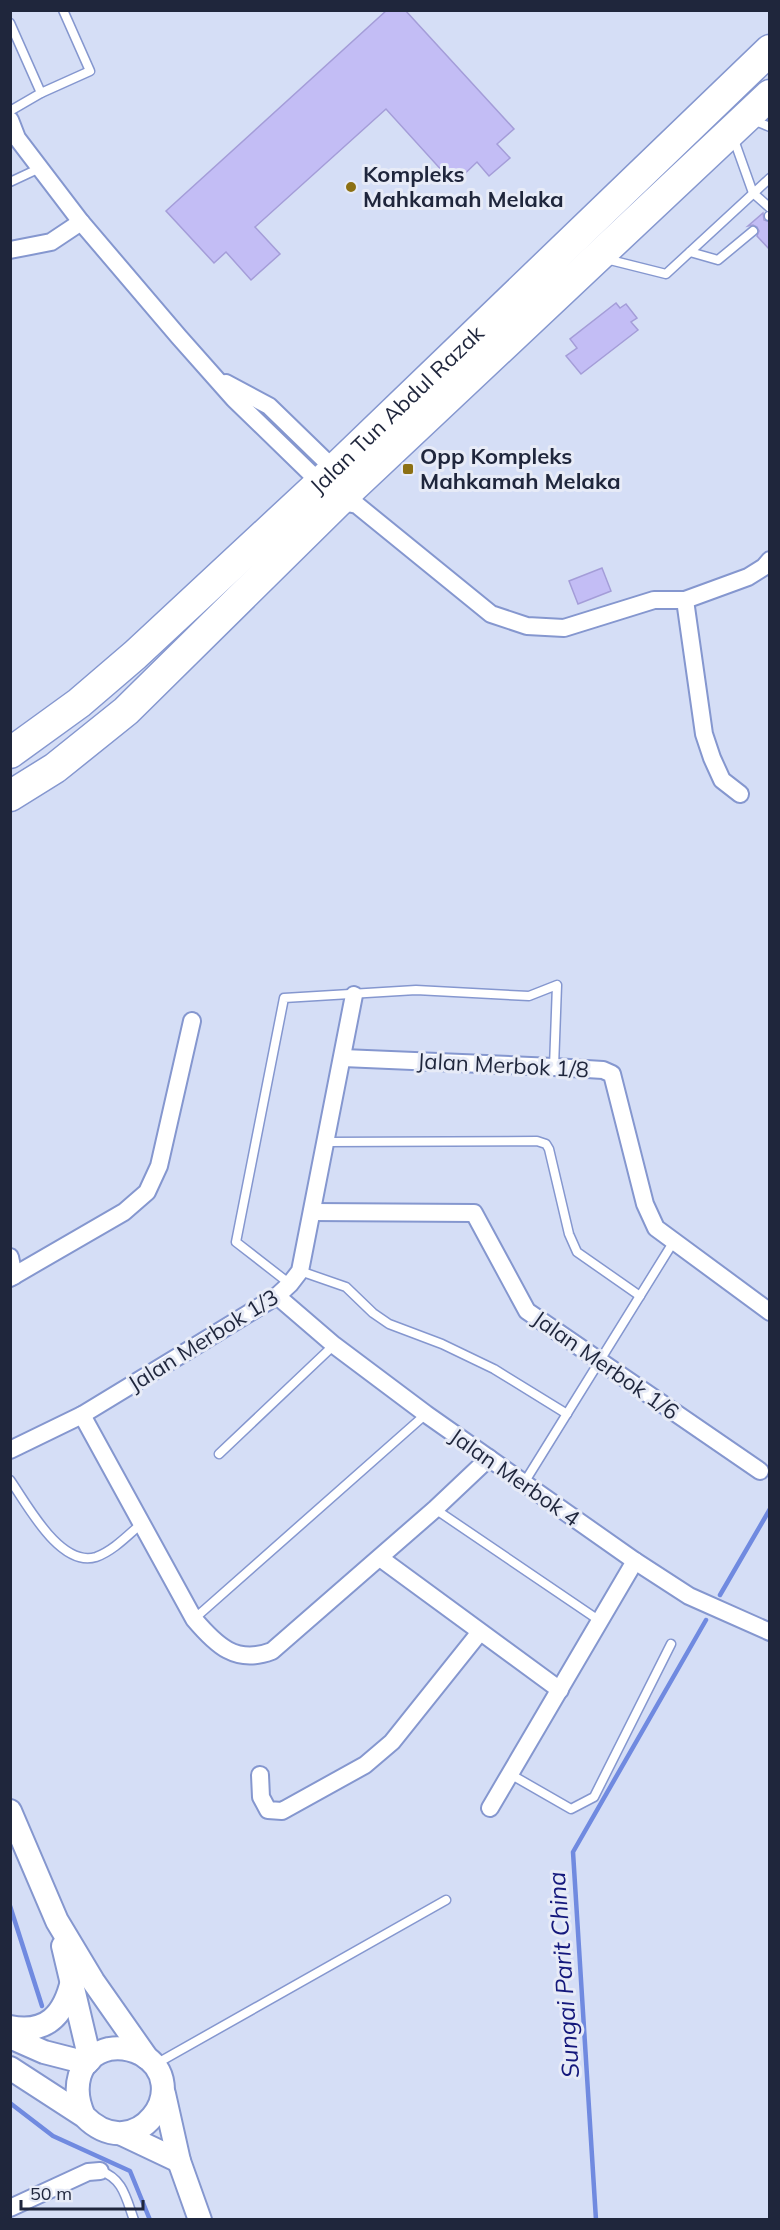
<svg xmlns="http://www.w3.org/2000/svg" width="780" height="2230" viewBox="0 0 780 2230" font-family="Mulish,sans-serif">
<rect width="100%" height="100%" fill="#d5def6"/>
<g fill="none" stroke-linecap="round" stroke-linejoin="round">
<g stroke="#708ae0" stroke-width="4.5">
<path d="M720,1595L770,1509"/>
<path d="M10,1906L42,2006"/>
<path d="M10,2103L53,2136L130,2171L150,2220"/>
<path d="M596,2220L573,1852L706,1620"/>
</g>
</g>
<g fill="#c3bdf5" stroke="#a49dd8" stroke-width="1.5">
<path d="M387,10H405L514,129L497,144L510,158L489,176L477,162L454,184L386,109L255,227L280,254L251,280L226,252L214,263L166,211Z"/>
<path d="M763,213L764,220L770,222V250L757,236L759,231L757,227L753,225L748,226Z"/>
<path d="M616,303L620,308L626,304L637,318L631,322L638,330L581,374L566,356L577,348L570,339Z"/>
<path d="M602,568L611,591L578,604L569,581Z"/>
</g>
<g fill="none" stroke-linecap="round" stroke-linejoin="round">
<g stroke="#8597cf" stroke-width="11">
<g id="lane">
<path d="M10,23L41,93"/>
<path d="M10,111L41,93L90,71L63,10"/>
<path d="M753,120L770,127"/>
<path d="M733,137L753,193L770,208"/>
<path d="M10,182L40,168"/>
<path d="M769,216H770"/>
<path d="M690,252L718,260L753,231"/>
<path d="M606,259L666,274L770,178"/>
<path d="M326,1142L537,1141L546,1144L549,1149L569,1234L577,1252L640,1296"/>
<path d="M300,1271L346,1287L373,1313L389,1324L442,1344L494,1369L567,1414"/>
<path d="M290,1284L236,1242L284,998L416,990L529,996L557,985L554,1067"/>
<path d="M219,1454L334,1345"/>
<path d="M10,1480C27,1504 60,1568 96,1557C113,1551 128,1535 141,1524"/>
<path d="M524,1483L674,1241"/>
<path d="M435,1509L600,1621"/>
<path d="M194,1619L426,1414"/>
<path d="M510,1774L571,1809L594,1797L671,1644"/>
<path d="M154,2065L446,1900"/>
<path d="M100,2171C123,2178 126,2198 134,2220"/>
</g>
</g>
<g stroke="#8597cf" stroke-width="20">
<g id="street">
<path d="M10,120L17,138L81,222L179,337L234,399L339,501L357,505L491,614L527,626L564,628L654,600H685L748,577L764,567L770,560"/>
<path d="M10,250L51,242L81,222"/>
<path d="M226,383L269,406L338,473"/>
<path d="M685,600L704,734L712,758L722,780L740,794"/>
<path d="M343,1058L554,1067L603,1070L612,1074L645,1204L656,1228L770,1312"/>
<path d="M312,1212L474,1213L527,1311L760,1471"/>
<path d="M10,1257L14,1276"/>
<path d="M10,1278L124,1212L147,1192L159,1166L192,1021"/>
<path d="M277,1296L334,1345L426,1414L635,1561L689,1596L770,1632"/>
<path d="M82,1415L194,1619C216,1645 236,1665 272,1651L435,1509L489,1458"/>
<path d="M10,1450L82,1415L202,1342L277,1296L290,1284L300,1271L354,995"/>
<path d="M380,1558L560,1690"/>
<path d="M260,1775L261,1797L268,1810L282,1811L365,1765L392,1742L480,1632"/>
<path d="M490,1808L635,1561"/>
<path d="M10,2208L88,2172L100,2171"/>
</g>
</g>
<g stroke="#8597cf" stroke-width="26">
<g id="secondary">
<path d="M10,1811L57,1921L93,1981L147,2058"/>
<path d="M63,1946L90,2060"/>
<path d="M10,2027C47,2034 64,2015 72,1981"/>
<path d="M10,2037L44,2052L87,2063"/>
<path d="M10,2068L84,2116C136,2169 196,2085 141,2054C131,2049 120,2047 109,2049C76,2057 72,2090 84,2116"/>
<path d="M164,2094L179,2161L200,2220"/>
<path d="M122,2134L179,2161"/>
</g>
</g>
<g stroke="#8597cf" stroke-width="33">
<g id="highway">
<path id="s1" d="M10,753L79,703L135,655L319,484L770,50"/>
<path d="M10,796L55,768L126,711L353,487L770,95"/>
</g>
</g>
<use href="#lane" stroke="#fff" stroke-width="8"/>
<use href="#street" stroke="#fff" stroke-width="16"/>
<use href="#secondary" stroke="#fff" stroke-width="22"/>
<use href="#highway" stroke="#fff" stroke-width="30"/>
</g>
<g fill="#8c7013" stroke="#e7ebf7" stroke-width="2">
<circle cx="351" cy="187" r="6"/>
<rect x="402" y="463" width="12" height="12" rx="3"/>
</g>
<g text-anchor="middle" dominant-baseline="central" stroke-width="6" stroke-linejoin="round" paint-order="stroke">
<g font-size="22" font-weight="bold" fill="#1f263c" stroke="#e7ebf7" text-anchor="start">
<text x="363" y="174">Kompleks<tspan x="363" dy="25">Mahkamah Melaka</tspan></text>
<text x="420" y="456">Opp Kompleks<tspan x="420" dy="25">Mahkamah Melaka</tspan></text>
</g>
<g font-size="22" fill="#1f263c" stroke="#e7ebf7">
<text stroke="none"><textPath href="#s1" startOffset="518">Jalan Tun Abdul Razak</textPath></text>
<text transform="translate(503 1065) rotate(3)">Jalan Merbok 1/8</text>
<text transform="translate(203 1340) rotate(-32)">Jalan Merbok 1/3</text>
<text transform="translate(606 1365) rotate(35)">Jalan Merbok 1/6</text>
<text transform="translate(515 1477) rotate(35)">Jalan Merbok 4</text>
</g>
<g font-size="24" font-style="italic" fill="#14187c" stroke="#e7ebf7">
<text transform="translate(563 1975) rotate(-94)">Sungai Parit China</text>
</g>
</g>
<rect width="780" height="2230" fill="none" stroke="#1f263c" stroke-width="24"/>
<path d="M21 2200v9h122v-9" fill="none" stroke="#1f263c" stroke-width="3"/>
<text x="30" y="2200" font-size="18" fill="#1f263c" stroke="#e7ebf7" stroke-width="4.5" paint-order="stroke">50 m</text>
</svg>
